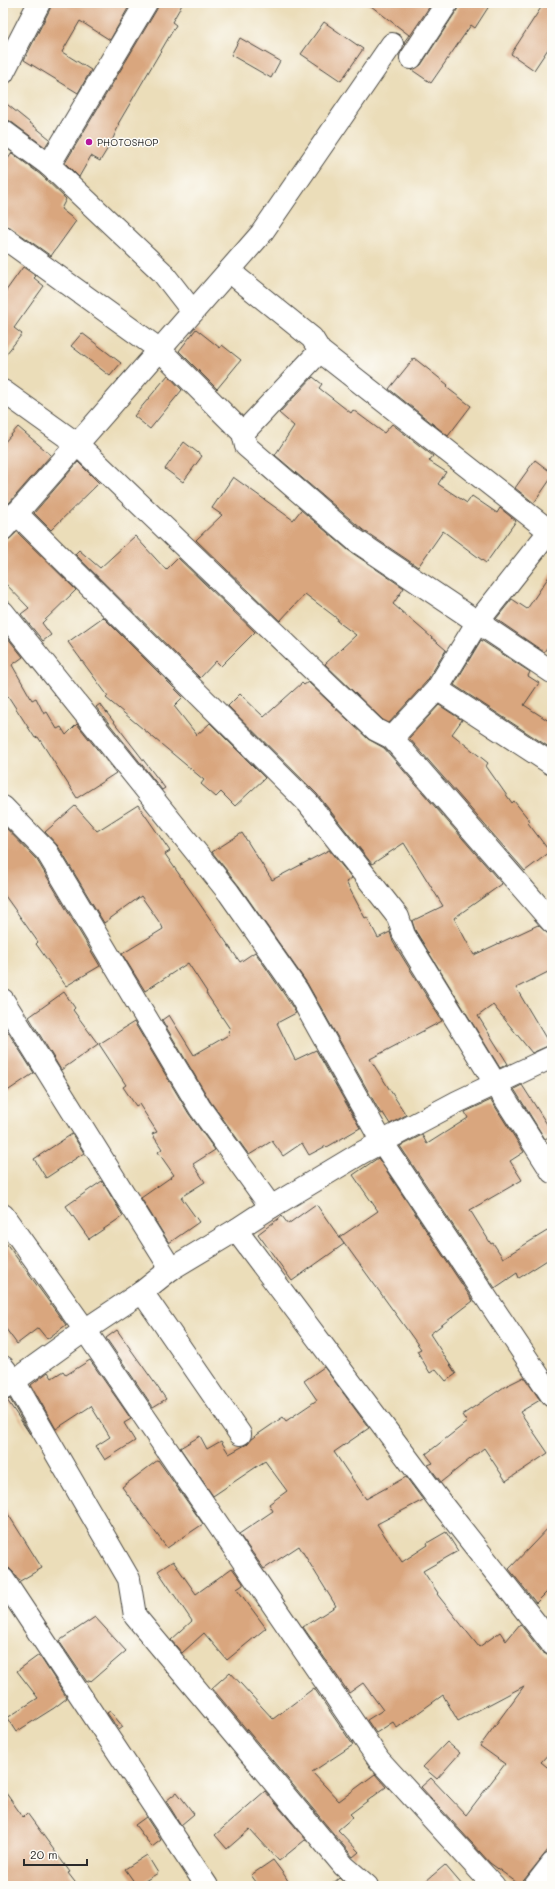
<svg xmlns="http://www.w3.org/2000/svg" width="555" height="1889" viewBox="0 0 555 1889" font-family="Mali,sans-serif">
<rect width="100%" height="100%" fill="#fdfcf7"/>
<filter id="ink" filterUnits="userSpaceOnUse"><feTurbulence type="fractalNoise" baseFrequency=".025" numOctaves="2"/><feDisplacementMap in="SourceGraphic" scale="8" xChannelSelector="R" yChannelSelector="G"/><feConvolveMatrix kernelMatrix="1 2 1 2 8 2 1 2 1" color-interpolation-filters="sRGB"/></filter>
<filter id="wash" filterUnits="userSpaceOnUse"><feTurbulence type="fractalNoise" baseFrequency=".012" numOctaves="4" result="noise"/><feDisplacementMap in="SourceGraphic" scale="16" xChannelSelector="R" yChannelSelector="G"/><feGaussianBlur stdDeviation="0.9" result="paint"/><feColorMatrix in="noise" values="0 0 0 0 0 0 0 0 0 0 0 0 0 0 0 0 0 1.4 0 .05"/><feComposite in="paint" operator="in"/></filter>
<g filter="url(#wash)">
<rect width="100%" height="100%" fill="#ebddb9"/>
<g id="blocks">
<g fill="#d9a67e">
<path d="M51,3H131L110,40L80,21L62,52L91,70L78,93L24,60L50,9Z"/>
<path d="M158,3H183L172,22L176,25L118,124L119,125L111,143L100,161L91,156L79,177L65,163L157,9Z"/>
<path d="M367,3H432L404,45V42L409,35Z"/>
<path d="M459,3H491L475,28L471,25L431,83L412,70L421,65L457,10Z"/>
<path d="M544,3H552V43L534,70L511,54Z"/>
<path d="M324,22L363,49L341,81L301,54Z"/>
<path d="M240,38L280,61L271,78L231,55Z"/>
<path d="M3,101L50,139L45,147L10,121L3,119Z"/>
<path d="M12,153L41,175L66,199L61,209L76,221L51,256L10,227L3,225V166Z"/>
<path d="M23,267L36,276L34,278L44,286L14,328L22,334L3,358V295Z"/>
<path d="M196,329L220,348L222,345L241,360L217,389L179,351Z"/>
<path d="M82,333L121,363L110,376L71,346Z"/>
<path d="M414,358L448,385L446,387L471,406L448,436L389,389Z"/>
<path d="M168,375L182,390L150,429L134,416Z"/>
<path d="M313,377L322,384L319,388L351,413L353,410L384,433L392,424L433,456L429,461L446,472L438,484L467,503L472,496L497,513L500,508L516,521L486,563L443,531L418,567L363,530L275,455L294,426L279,413Z"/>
<path d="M18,427L51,455L3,510V444Z"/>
<path d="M184,442L202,456L183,482L165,469Z"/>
<path d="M535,460L552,473V477L534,503L515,488Z"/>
<path d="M78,462L99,483L51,530L34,513Z"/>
<path d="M233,477L293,520L301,510L348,550L404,588L393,604L446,650L427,681L389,723L383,720L325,664L356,635L337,621L338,619L305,594L280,621L196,540L222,515L212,508Z"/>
<path d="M17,532L76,590L42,623L51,635L43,641L21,614L29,608L3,581V541H7Z"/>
<path d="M135,536L166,570L178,558L255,632L221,666L216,661L200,678L75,554L79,550L100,568Z"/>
<path d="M552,572V640L544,652L496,619L512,599L527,609Z"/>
<path d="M103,617L183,697L174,706L197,735L210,723L265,778L235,806L221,792L216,797L201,784L204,780L106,698L108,696L68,642Z"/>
<path d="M3,632L23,657L12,665L32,700L36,698L44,714L47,712L57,729L61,727L66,735L77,724L116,773L77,798L38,737L35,738L8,696L3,699Z"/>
<path d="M481,640L530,672L528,676L539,683L524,705L552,723V749L454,685Z"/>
<path d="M308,682L368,739L384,748L502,884L454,918L474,955L538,925L548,934H552V970L516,988L550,1045L532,1053L493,1005L478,1016L508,1064L500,1068L415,930L412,921L443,906L404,843L372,864L317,794L228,706L240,694L264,717L302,683L304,685Z"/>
<path d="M100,704L165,788L162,790L96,707Z"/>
<path d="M439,705L462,720L452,734L488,763L486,766L512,803L514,801L530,821L528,823L550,852L525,871L409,738Z"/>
<path d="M138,805L170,851L165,854L240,962L255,952L286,997L296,1013L277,1023L295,1060L316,1050L360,1128L327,1147L326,1146L309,1155L302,1143L283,1156L272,1141L249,1155L210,1101L162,1020L169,1015L194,1055L230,1034L228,1031L230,1029L206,993L207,992L188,963L145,991L122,954L163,929L162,926L141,896L104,923L58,846L45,832L75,806L97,831Z"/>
<path d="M3,825L37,860L100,966L66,986L36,944L38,942L3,893Z"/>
<path d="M242,833L272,880L329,850L352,878L346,882L365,918L367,917L378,938L390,932L393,942L442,1021L370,1059L406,1115L390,1124L383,1113L381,1114L307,983L239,886L212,852Z"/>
<path d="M64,992L75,1008L73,1010L98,1044L61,1070L29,1017Z"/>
<path d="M134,1022L189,1114L215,1150L193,1164L205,1182L181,1197L199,1222L169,1243L141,1198L174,1175L158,1152L162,1149L152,1134L157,1132L139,1104L136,1106L123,1087L126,1085L99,1044Z"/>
<path d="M8,1032L34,1073L3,1094V1035Z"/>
<path d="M522,1085L552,1132V1135L545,1139L514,1089Z"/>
<path d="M491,1100L524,1152L510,1161L522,1180L470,1210L491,1244L493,1243L503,1258L552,1228V1257L519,1278L517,1273L495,1288L400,1146L422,1135L427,1144L468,1118L465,1112Z"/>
<path d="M72,1134L84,1153L46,1178L34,1159Z"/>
<path d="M378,1158L473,1301L430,1334L456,1374L446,1381L436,1369L430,1373L417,1351L421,1349L340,1237L378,1211L353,1175Z"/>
<path d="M102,1181L123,1216L89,1239L66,1206Z"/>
<path d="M316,1204L344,1244L292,1281L258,1234L282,1216L288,1224Z"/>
<path d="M3,1239L66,1325L47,1339L38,1328L17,1344L3,1325Z"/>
<path d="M117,1330L166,1399L153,1407L106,1338Z"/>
<path d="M90,1360L131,1419L124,1423L135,1441L105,1460L96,1446L110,1437L91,1406L56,1429L31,1385L48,1372L52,1378L63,1371L66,1375Z"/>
<path d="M324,1367L369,1428L334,1452L366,1499L406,1477L423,1500L377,1524L402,1562L428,1545L427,1543L446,1532L458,1551L423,1571L438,1593L437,1594L479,1647L500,1632L506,1641L520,1624L542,1652L547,1655L552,1656V1750L541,1762L552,1771V1845L520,1885L490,1863L421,1787L431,1778L466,1815L505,1764L480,1746L524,1686L458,1721L443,1695L397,1728L393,1722L376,1733L367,1720L383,1710L363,1683L349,1693L303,1627L336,1606L299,1546L264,1569L239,1534L273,1511L269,1504L287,1491L265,1461L213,1496L180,1448L200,1436L207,1449L221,1441L229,1454L247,1444L251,1439L283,1417L286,1421L317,1400L304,1381Z"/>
<path d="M524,1377L540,1400L520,1412L548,1453L506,1481L484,1448L441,1482L428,1465L433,1463L426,1454L467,1422L462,1415L504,1387Z"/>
<path d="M10,1399L30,1434L7,1400Z"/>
<path d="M158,1460L203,1524L167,1548L122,1487Z"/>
<path d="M3,1506L42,1568L20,1581L13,1572L9,1568L3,1567Z"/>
<path d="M552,1524V1587L536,1603L509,1569Z"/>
<path d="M173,1561L196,1594L232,1568L243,1583V1585L237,1589L266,1628L227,1660L204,1633L182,1653L171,1640L192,1621L158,1571Z"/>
<path d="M95,1617L126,1651L91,1681L90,1680L87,1682L59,1641Z"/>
<path d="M39,1655L67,1698L54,1708L16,1732L7,1718L38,1698L17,1671Z"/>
<path d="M230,1672L273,1719L314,1688L353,1745L312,1772L339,1801L375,1774L386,1787L350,1814L353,1817L338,1830L359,1852L353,1857L212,1688Z"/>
<path d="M110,1711L123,1727L119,1730L107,1713Z"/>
<path d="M447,1742L460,1753L437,1779L423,1767Z"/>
<path d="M3,1789L23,1817L27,1813L70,1872L68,1873L78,1886H3Z"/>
<path d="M265,1791L307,1841L305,1840L279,1861L250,1829L227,1849L215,1835Z"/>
<path d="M177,1792L194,1814L181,1825L166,1801Z"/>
<path d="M146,1817L161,1840L152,1847L135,1825Z"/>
<path d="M147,1855L158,1873L137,1886L125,1869Z"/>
<path d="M273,1860L285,1876L291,1886H259L251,1875Z"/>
<path d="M445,1865L463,1886H420Z"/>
<path d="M339,1878L348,1886H330Z"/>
</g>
</g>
</g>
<g filter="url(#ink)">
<use href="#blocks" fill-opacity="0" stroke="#484640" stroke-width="1"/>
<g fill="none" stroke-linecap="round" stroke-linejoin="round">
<g stroke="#484640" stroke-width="24">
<g id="minor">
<path d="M411,58L447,3"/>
<path d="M3,73L39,3"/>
<path d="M3,131L49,165L162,272L193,312"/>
<path d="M49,165L146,3"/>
<path d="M3,237L160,350L243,433L246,446L355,540L552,672"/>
<path d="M229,271L312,338L320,351L552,533"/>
<path d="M3,391L77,444L376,730L392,738"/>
<path d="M243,433L320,351"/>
<path d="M16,513L308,803L398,917L404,935L495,1083L552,1172"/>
<path d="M552,528L477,623L437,689L392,738L552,922"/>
<path d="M3,529L261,234L392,44"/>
<path d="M3,612L229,893L297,990L382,1142L552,1396"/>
<path d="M437,689L552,764"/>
<path d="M3,807L47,852L200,1108L271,1207"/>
<path d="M3,1000L171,1269"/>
<path d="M3,1215L85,1330L379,1760L494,1886"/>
<path d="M236,1230L444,1507L552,1644"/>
<path d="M142,1292L240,1434"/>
<path d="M3,1367L14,1381L129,1579L135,1616L344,1866L367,1886"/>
<path d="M3,1389L85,1330L142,1292L171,1269L236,1230L271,1207L361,1153L457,1102L552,1057"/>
<path d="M3,1579L207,1886"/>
<path d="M535,1886L552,1864"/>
</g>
</g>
<use href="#minor" stroke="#fff" stroke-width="22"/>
</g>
</g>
<circle fill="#b5179e" stroke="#fdfcf7" stroke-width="1.5" cx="89" cy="142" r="4"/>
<g text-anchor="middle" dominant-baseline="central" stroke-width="3" stroke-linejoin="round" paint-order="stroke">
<g font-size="10" fill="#2b2b2b" stroke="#fdfcf7" text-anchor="start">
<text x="97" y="142">PHOTOSHOP</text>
</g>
</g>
<rect width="555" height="1889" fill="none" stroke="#fdfcf7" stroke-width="16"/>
<path d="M24 1859v6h63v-6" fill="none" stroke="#2b2b2b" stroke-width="2"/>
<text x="30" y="1859" font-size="12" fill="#2b2b2b" stroke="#fdfcf7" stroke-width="3" paint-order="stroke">20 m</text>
</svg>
